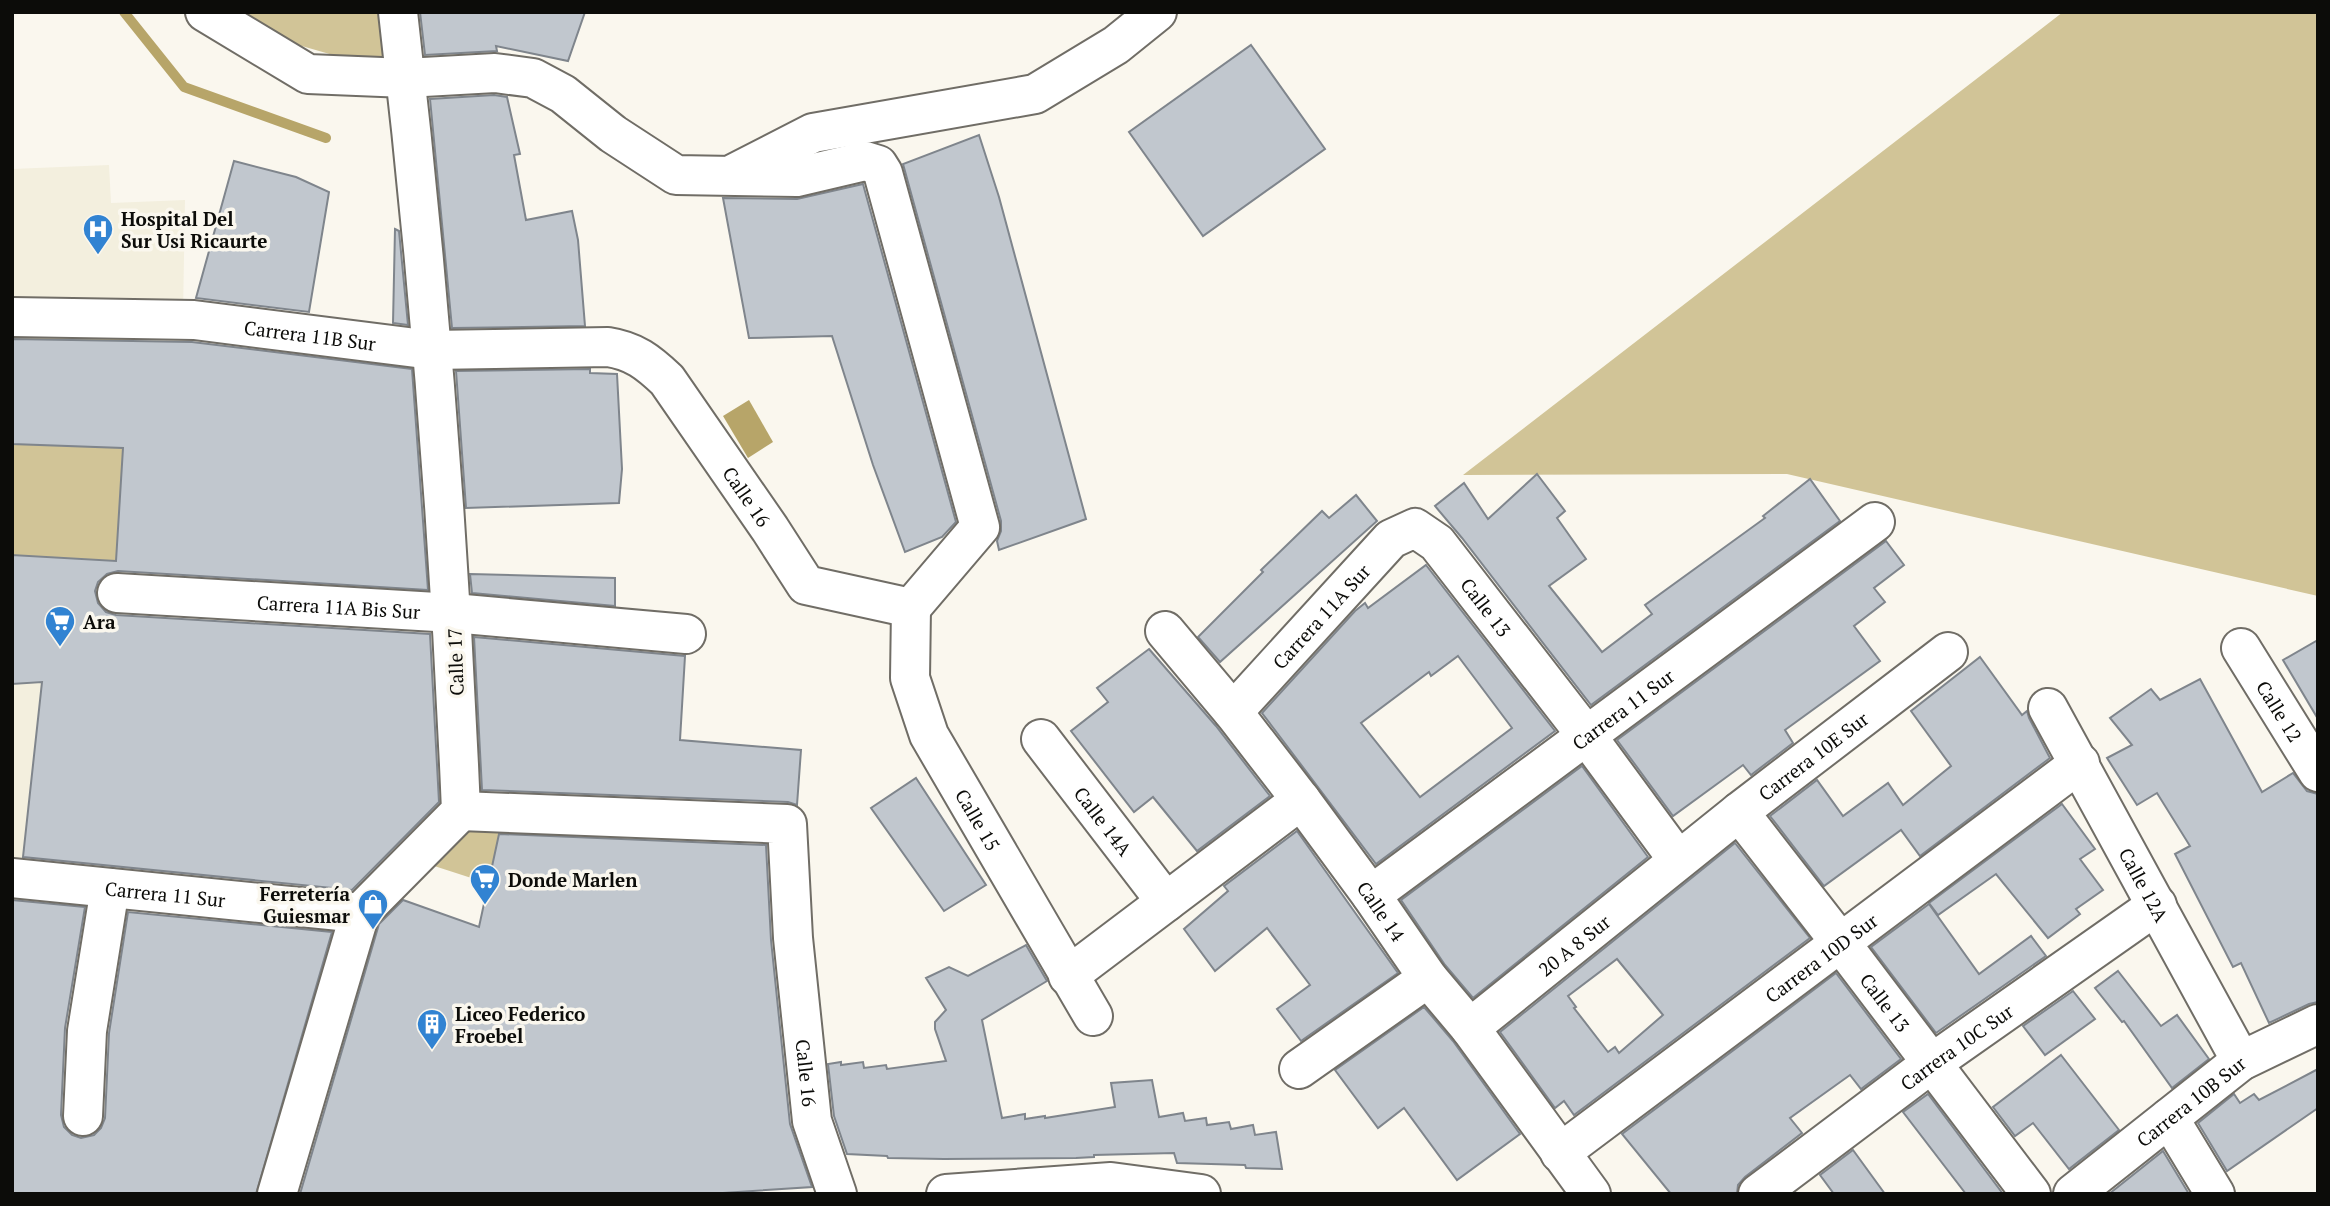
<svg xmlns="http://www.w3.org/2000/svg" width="2330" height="1206" viewBox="0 0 2330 1206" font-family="'PT Serif',serif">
<rect width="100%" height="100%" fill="#faf7ee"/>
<g fill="#f3efde">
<path d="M109,165L111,203L185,200L183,314L12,308V169Z"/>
<path d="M42,682L23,864H12V684Z"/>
</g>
<g fill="#d1c497">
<path d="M224,12H392L406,76L222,23Z"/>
<path d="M2063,12H2318V596L1787,474L1463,475Z"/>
<path d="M14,338L130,339L116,561L12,555Z"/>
<path d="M467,823L563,824L570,910L425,863Z"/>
</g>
<path fill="#b7a569" d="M749,400L773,442L748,458L723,416Z"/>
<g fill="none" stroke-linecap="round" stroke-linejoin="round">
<path stroke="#b7a569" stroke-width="10" d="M124,12L184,87L326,138"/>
</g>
<g fill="#c1c7ce" stroke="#7f858c" stroke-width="2" fill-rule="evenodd">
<path d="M420,12H585L568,61L496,46L497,51L425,55Z"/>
<path d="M1251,45L1325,149L1203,236L1129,132Z"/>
<path d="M494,95L507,97L520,154L514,155L526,220L572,211L578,240L585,326L452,328L430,99Z"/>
<path d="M979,135L999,197L1086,519L999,550L997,541L1001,531V521L903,164Z"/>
<path d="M234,161L296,177L329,192L309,312L196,298Z"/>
<path d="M863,184L956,522L942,537L905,552L873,465L832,336L749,338L723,198L797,199Z"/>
<path d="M395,229L399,231L408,325L393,323Z"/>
<path d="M12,339L192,342L412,369L428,590L118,571L107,574L98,582L95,591L98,603L106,612L116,615L430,634L439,802L352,890L23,857L42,682L12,684V555L116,561L123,448L12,444Z"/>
<path d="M590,369V373L617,374L622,469L619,503L466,508L456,371Z"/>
<path d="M1537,474L1565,511L1557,518L1586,559L1549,586L1602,652L1652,614L1645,605L1765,518L1763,516L1810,479L1840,521L1591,705L1462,538L1435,506L1464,483L1488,519Z"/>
<path d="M1356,495L1377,521L1220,662L1198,637L1263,572L1261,570L1322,511L1329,518Z"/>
<path d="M1886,541L1904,565L1874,588L1885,602L1854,626L1880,661L1785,730L1793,743L1751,775L1743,765L1673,816L1617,740Z"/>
<path d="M1426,565L1555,731L1376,864L1262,713L1355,611L1365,603L1368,608ZM1458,656L1512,728L1420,797L1361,723L1429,672L1431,676Z"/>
<path d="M470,574L615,578V606L472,593Z"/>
<path d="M474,637L685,656L680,740L801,750L797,805L788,802L482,790Z"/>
<path d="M2318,640V719L2283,660Z"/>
<path d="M1149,649L1216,726L1270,796L1197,851L1153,797L1134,812L1071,731L1108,702L1097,688Z"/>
<path d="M1980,657L2022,715L2027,711L2029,718L2050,758L1920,856L1901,830L1824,886L1770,816L1817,780L1843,816L1888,783L1903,805L1951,766L1911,711Z"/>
<path d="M2200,679L2262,792L2293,773L2307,791L2318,794V1002L2309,1004L2269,1023L2241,963L2233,967L2175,854L2190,846L2157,793L2137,805L2107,758L2132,745L2110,718L2151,689L2160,700Z"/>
<path d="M1582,766L1648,857L1473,998L1445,965L1401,900Z"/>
<path d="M916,778L986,885L944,911L871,808Z"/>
<path d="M2062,804L2095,849L2080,859L2103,890L2076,909L2080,914L2048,938L1996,874L1938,915L1929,903Z"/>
<path d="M1297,831L1398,973L1301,1041L1277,1009L1310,985L1267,928L1215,971L1184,929L1228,891L1224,886Z"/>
<path d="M499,834L766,845L771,940L790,1124L812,1187L708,1194H300L379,924L403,900L479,927Z"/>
<path d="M1735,843L1810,938L1574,1115L1564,1101L1555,1108L1500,1032ZM1617,959L1663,1015L1619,1053L1615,1047L1608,1052L1574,1008L1576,1007L1568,996Z"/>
<path d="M12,900L85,907L65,1028L61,1115L64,1127L72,1135L81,1138L94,1135L101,1128L105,1118L109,1033L128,912L332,932L256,1194H12Z"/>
<path d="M1929,904L1979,974L2031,936L2046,956L1936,1033L1871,947Z"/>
<path d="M1026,945L1047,981L982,1020L1002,1118L1025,1114V1119L1045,1116V1118L1115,1107L1111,1083L1152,1080L1159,1117L1183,1113L1185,1121L1206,1118L1207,1125L1229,1122L1231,1129L1253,1125L1255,1135L1276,1132L1282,1169L1246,1168L1245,1165L1177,1163L1174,1153L1094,1155V1157L1076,1158L944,1159L888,1158L887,1156L847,1154L834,1116L828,1064L841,1062V1065L863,1062L864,1068L886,1065L887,1069L946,1061L935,1029V1022L946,1010L926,978L949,967L968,976Z"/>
<path d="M2118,971L2161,1026L2177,1015L2209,1059L2172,1088L2124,1021L2122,1022L2095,988Z"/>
<path d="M1836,973L1901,1059L1861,1089L1850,1075L1790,1118L1802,1133L1745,1177L1738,1185L1737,1194H1671L1622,1134Z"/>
<path d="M2073,991L2095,1019L2045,1055L2023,1026Z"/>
<path d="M1424,1007L1453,1041L1520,1134L1457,1180L1404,1108L1378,1128L1335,1070Z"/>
<path d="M2061,1055L2119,1130L2069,1169L2033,1123L2015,1136L1993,1107Z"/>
<path d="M2318,1069V1108L2227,1171L2198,1123L2234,1094L2240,1103L2254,1094L2259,1100Z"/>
<path d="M1928,1094L2003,1194H1966L1903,1112Z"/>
<path d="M1853,1150L1885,1194H1834L1820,1175Z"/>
<path d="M2163,1151L2189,1194H2109Z"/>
</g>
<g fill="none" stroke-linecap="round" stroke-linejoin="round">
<g stroke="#706d66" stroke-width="42">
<g id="minor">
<path d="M205,12L308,74L406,78L495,73L533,78L563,94L613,134L676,175L797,177L865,161L878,165L883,173L980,527L911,608"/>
<path d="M735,173L813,133L1035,94L1116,45L1157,12"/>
<path id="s1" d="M12,317L194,320L432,350L608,347C634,351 648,362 667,380L770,529L806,585L911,608"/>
<path id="s2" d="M117,593L453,613L686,634"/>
<path id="s3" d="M911,608L910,678L929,735L1093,1016"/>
<path id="s4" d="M1165,631L1233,712L1301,800L1371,895L1428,978L1470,1028L1591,1194"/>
<path id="s5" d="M2241,648L2318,772"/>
<path id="s6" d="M2048,708L2241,1061"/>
<path id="s7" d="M1233,712L1391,539L1415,528L1437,543L1586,735L1678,860"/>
<path id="s8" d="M1041,739L1166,902"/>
<path id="s9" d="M461,811L787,824L793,938L812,1121L837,1194"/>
<path id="s10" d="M1739,812L1840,942L2031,1194"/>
<path id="s11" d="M12,878L360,913"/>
<path id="s12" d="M1371,895L1875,522"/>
<path d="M1068,976L1301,800"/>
<path id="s13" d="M1470,1028L1739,812L1948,652"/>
<path d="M1299,1069L1428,978"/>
<path d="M83,1116L87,1031L110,888"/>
<path d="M2169,1118L2215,1194"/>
<path id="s14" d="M1560,1153L2080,763"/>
<path d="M277,1194L360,913L461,811C450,544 429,278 398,12"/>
<path d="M946,1194L1111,1182L1201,1194"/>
<path id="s15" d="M1758,1194L1932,1063L2157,905"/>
<path id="s16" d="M2073,1194L2241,1061L2318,1024"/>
</g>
</g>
<use href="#minor" stroke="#fff" stroke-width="38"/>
</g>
<defs>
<g id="hospital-pin" transform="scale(1.575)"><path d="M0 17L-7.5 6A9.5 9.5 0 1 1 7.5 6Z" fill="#3183d2" stroke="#faf7ee"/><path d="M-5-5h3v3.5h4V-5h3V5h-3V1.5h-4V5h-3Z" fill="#fff"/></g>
<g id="supermarket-pin" transform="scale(1.575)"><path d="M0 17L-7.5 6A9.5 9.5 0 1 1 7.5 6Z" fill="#3183d2" stroke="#faf7ee"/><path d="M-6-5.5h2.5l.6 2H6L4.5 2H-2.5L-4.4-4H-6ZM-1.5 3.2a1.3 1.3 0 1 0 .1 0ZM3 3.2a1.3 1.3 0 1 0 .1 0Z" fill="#fff"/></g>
<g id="shop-pin" transform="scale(1.575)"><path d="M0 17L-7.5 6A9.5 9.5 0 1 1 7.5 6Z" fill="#3183d2" stroke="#faf7ee"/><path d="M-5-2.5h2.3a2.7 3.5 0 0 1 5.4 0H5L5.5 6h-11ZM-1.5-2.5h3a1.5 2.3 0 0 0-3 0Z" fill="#fff"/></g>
<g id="building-pin" transform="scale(1.575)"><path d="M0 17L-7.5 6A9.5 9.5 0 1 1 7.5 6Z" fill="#3183d2" stroke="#faf7ee"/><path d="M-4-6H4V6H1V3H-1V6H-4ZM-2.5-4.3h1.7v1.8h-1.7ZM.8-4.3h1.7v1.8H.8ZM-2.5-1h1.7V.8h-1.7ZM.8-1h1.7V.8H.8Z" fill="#fff"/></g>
</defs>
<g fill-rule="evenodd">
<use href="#hospital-pin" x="98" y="229"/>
<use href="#supermarket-pin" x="60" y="621"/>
<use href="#supermarket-pin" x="485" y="879"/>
<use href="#shop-pin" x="373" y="904"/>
<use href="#building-pin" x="432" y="1024"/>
</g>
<g text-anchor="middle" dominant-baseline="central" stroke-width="7" stroke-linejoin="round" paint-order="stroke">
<g font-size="19" font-weight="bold" fill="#0c0c09" stroke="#faf7ee" text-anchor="start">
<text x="121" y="218">Hospital Del<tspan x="121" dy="22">Sur Usi Ricaurte</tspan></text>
<text x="83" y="621">Ara</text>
<text x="508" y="879">Donde Marlen</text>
<text x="350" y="893" text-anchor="end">Ferretería<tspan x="350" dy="22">Guiesmar</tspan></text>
<text x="455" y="1013">Liceo Federico<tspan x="455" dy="22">Froebel</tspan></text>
</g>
<g font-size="19" fill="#0c0c09" stroke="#faf7ee">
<text stroke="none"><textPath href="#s1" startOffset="299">Carrera 11B Sur</textPath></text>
<text stroke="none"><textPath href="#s1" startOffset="808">Calle 16</textPath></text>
<text stroke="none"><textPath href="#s2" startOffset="222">Carrera 11A Bis Sur</textPath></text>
<text stroke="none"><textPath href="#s7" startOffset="368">Calle 13</textPath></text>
<text stroke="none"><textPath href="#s7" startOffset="130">Carrera 11A Sur</textPath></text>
<text transform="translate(455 662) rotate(-92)">Calle 17</text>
<text stroke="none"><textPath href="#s12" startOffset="313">Carrera 11 Sur</textPath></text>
<text stroke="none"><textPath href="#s5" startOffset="74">Calle 12</textPath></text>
<text stroke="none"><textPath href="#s13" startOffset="438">Carrera 10E Sur</textPath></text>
<text stroke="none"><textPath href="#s3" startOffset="228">Calle 15</textPath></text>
<text stroke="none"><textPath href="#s8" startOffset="103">Calle 14A</textPath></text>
<text stroke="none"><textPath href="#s6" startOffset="201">Calle 12A</textPath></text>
<text stroke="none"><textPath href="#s11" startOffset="154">Carrera 11 Sur</textPath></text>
<text stroke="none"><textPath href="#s4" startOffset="354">Calle 14</textPath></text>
<text stroke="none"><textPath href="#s13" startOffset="133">20 A 8 Sur</textPath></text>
<text stroke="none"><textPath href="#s14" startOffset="326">Carrera 10D Sur</textPath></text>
<text stroke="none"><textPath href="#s10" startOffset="240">Calle 13</textPath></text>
<text stroke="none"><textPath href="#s15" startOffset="247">Carrera 10C Sur</textPath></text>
<text stroke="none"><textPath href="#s9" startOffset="576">Calle 16</textPath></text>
<text stroke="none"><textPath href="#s16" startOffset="150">Carrera 10B Sur</textPath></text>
</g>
</g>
<rect width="2330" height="1206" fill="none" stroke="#0c0c09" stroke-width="28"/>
</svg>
